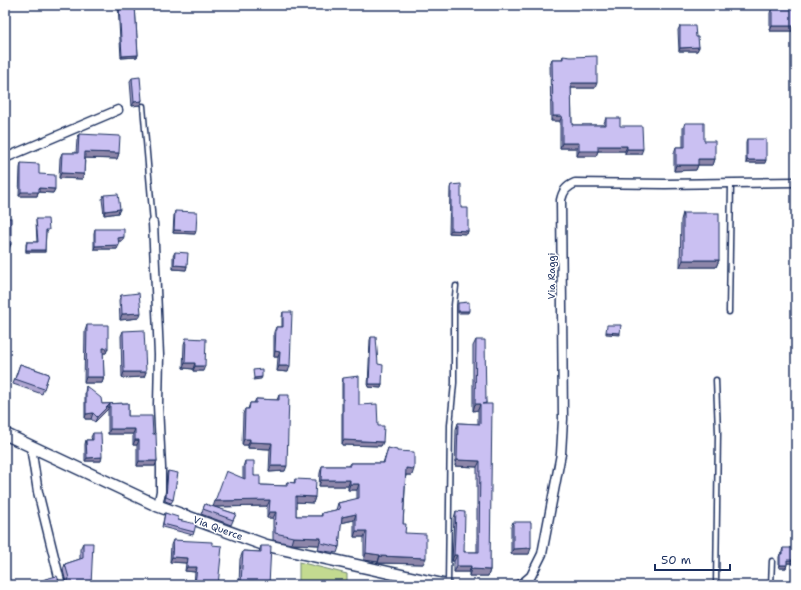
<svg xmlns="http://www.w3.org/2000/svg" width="801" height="590" viewBox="0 0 801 590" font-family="'Shantell Sans',sans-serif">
<rect width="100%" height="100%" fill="#fff"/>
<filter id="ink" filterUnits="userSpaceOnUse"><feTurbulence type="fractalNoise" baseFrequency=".025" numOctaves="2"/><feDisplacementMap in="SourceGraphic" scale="8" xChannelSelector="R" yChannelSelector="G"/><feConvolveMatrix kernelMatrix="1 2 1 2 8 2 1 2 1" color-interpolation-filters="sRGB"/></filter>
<g filter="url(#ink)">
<path fill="#c3da90" stroke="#6f8477" d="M299,562L347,574V585H299Z"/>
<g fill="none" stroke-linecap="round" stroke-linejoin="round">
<g stroke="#1b2f5e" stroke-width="7">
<g id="lane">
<path d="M143,106L153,223"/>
<path d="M729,312L731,183"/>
<path d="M448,585L450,425L454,383V305L456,286"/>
<path d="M716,585L718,433L716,380"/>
<path d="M771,585L772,561"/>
</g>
</g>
<g stroke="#1b2f5e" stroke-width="11">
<g id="street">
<path d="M5,158L118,110"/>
<path d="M153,223L159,355L158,405L161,468V491L158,506"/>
<path d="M31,447L38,492L61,585"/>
<path d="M518,585L524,582L531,576L542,554L561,454L563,419L561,200C563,191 566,187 575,183L665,184L796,182"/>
</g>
</g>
<g stroke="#1b2f5e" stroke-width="14">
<path id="secondary" d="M5,434L158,506L265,545L445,585"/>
</g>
<use href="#lane" stroke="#fff" stroke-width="4"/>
<use href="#street" stroke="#fff" stroke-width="8"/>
<use href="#secondary" stroke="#fff" stroke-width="11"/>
</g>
<g fill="#aea5d0" stroke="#1b2f5e">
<path d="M118,5H135L138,55L137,57L121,58Z"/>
<path d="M772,7L796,26L794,31H770V13Z"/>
<path d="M680,26L696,37L699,47L697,51H679L678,30Z"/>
<path d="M563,56L595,88H571L572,125H604V123L606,118L620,126L641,154H625V151H598L596,156H577V148H560V121H551L550,64L552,59H562Z"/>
<path d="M132,78L142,100L140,105L132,106L130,81Z"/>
<path d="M685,123L704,141L715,159L713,165H698L696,170L674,171V153L676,147H683V128Z"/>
<path d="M79,134L119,153L117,159L85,158L84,174L82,179L59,178L60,158L62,153H76L77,140Z"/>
<path d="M747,139L765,163H746V143Z"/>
<path d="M21,163L39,174L55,189L53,193L38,192L37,196H19L20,168Z"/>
<path d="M451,185L461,208L468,231L467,234L449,233L450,188Z"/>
<path d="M104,195L120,209L118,213L104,215L102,199Z"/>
<path d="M175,211L195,234L173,233L174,215Z"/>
<path d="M683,213L719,260L716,267H680L681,220Z"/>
<path d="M36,219L48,232H46L45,250V252H26V244L27,242H37L36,221Z"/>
<path d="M95,229L122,241H118L117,249H94V233Z"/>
<path d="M175,252L187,266L186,270L173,269V256Z"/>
<path d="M121,295L139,318L120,320L119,300Z"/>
<path d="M283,312L288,372L277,371L278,357H274V332L276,327H282V317Z"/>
<path d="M87,325L108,348L106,353H103L104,377L102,383H84L85,331Z"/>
<path d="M123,331L146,372L144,377L122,378L121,336Z"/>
<path d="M371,337L382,384L381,388L368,387L370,340Z"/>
<path d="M186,338L203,371H193V369L183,368L184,344Z"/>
<path d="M476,340L486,403L490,570L488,576H469V572H454V561H452L454,518L456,511L464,552H477V467L455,466L456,429L458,423L478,424V410L473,411V346Z"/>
<path d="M20,364L49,374L42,394L13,384Z"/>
<path d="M343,378L359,405L378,426L383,442L381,446L342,445V383Z"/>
<path d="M86,386L102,404L128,403V416L153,434L157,461L155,466H137V445H133V434H108V409L95,422L91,419H85V392Z"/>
<path d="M279,395L285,471L269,472L270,449L248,448V445H242L243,414L245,409H248L250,403H254L256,399L277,400Z"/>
<path d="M93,433L101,461H85V444L86,440H92L91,437Z"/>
<path d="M388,448L397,451L412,475H406L403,524L405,533L423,564L378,563V562L364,560V537H354V520L341,523L339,547L337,553L318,550L319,545L291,544L273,540V518H267V506L214,507L236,514L231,525L201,514L205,504L213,507L243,478V467L245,461L260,485L285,486L287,482L294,483L295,479L315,497L313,503L296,502V516H321L322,513L336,510L338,503L357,499V490H348V486H319L320,473L322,466H348L350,463H383Z"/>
<path d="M168,471L173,500L171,503L165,501L167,474Z"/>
<path d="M165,513L178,520L194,532L193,535L162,527Z"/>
<path d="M513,522L529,554H511V527Z"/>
<path d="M173,540L212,545L218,585H194L195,572L185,571L186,563L170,562L171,545Z"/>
<path d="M83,543L91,585H40L41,582L62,584L66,583L63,570L65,564L80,559V549Z"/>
<path d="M261,546L269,585H239L240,559L243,551L259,552Z"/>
<path d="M783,548L796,563H787L786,568H779V557L780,554H782V551Z"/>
</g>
<g fill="#8d86a9" stroke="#1b2f5e">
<path d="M772,26H796L794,31H770Z"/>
<path d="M699,47L697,51H679L680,48Z"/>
<path d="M138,55L137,57L121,58L122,56Z"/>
<path d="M571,83H597L595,88H569Z"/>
<path d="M142,100L140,105L132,106L134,102Z"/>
<path d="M553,116H562L560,121H551Z"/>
<path d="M562,143H579L577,148H560Z"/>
<path d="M598,146H627L625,151H598L596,156H577L579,151Z"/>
<path d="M627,149H643L641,154H625Z"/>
<path d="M85,152L119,153L117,159L83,158Z"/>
<path d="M698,159H715L713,165H696Z"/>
<path d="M747,160H766L765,163H746Z"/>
<path d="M676,165H698L696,170L674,171Z"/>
<path d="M61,173L84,174L82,179L59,178Z"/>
<path d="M39,188L55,189L53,193L38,192L37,196H19L21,192Z"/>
<path d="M120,209L118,213L104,215L105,211Z"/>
<path d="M174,230L196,231L195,234L173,233Z"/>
<path d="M451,230L468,231L467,234L449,233Z"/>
<path d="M124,237L122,241H116L118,238Z"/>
<path d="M5,244H11L9,249H5Z"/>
<path d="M119,245L117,249H94L95,246Z"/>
<rect x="26" y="250" width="19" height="2"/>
<path d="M683,260H719L716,267H680Z"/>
<path d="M174,265L187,266L186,270L173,269Z"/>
<path d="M458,311H469L468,313H458Z"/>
<path d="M141,313L139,318L120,320L122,314Z"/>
<path d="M606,332L620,333V335L606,334Z"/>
<path d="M103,348H108L106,353H101Z"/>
<path d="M275,351L280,352L278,357H274Z"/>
<path d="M185,363H195L193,369L183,368Z"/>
<path d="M195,366H205L203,371H193Z"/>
<path d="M279,366H290L288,372L277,371Z"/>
<path d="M124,372H146L144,377L122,378Z"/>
<path d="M86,377H104L102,383H84Z"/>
<path d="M262,377L261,379L253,380L254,378Z"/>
<path d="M369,384H382L381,388L368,387Z"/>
<path d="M110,404L108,409L95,422L97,417Z"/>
<path d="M475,404H480L478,410L473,411Z"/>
<path d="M93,413L91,419H85L86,414Z"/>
<path d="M110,429H135L133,434H108Z"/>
<path d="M244,439H250L248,445H242Z"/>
<path d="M135,440H139L137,445H133Z"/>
<path d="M343,440L383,442L381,446L342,445Z"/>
<path d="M250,442L272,443L270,449L248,448Z"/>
<path d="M102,457L101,461H85L87,458Z"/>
<path d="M457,460L480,461L477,467L455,466Z"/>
<path d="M139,461H157L155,466H137Z"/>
<path d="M271,466H287L285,471L269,472Z"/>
<path d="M406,468L414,469L412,475H404Z"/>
<path d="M321,480H350L348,486H319Z"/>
<path d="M350,484H359L357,490H348Z"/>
<path d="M296,496L315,497L313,503L294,502Z"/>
<path d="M270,500L267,506L213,507L215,501Z"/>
<path d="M269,512H276L273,518H267Z"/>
<path d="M356,514L354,520L340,523L342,517Z"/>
<path d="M356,531H367L364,537H354Z"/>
<path d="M293,537L321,538L319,545L291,544Z"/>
<path d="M531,548L529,554H511L513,549Z"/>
<path d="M366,553L380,555L378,562L364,560Z"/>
<path d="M454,555H457L454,561H452Z"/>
<path d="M380,556L426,558L423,564L378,563Z"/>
<path d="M172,557L188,558L186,563L170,562Z"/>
<path d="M787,560H796V563H786Z"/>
<path d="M780,565H787L786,568H779Z"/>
<path d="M457,566H471L469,572H454Z"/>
<path d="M187,567H197L195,572L185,571Z"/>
<path d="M471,569L490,570L488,576H469Z"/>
</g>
<g fill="#cac0f2" stroke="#1b2f5e">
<path d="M119,5H135L138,55L122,56Z"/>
<rect x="772" y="7" width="24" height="19"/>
<path d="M680,26H695L696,37H698L699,47L680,48Z"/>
<path d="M563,56L571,57L597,56V83H571L572,125H606V118H620V126H642L643,149H627V146H598V151H579V143H562V116H553L552,59H563Z"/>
<path d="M140,77L142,100L141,101L134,102L132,78Z"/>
<path d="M685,123H704V141H715V159H698V165H676V147H685Z"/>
<path d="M79,134L120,136L119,153L85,152L84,174L61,173L62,153H78Z"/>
<rect x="747" y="139" width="19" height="21"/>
<path d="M21,163L39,164V174L55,175V189L39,188V192H21Z"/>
<path d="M5,174H6L5,197Z"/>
<path d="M461,184V208H468V231L451,230V185Z"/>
<path d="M118,194L120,209L105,211L104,195Z"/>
<path d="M175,211L197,212L196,231L174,230Z"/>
<rect x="683" y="213" width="36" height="47"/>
<rect x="5" y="218" width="6" height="26"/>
<path d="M36,219H48L49,230H46L45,250H26L27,242H38Z"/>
<path d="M95,229H124V237L118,238L119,245L95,246Z"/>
<path d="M175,252L188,253L187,266L174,265Z"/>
<path d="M139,293L141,313L122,314L121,295Z"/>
<path d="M469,302V311H458V303Z"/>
<path d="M283,312H292L290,366H279L280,352L275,351L276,327H283Z"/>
<path d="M87,325H108V348H103L104,377H86Z"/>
<path d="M607,325H621L620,333L606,332Z"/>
<path d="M144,330L146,372H124L123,331Z"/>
<path d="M371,337H376L378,364L383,365L382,384H369Z"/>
<path d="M186,338L206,339L205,366H195V363H185Z"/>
<path d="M476,340H485L486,403L482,404H492L490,570L471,569V566H457V555H454L456,511L465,512L464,552H479L480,461L457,460L458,423L480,424V404H475Z"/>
<path d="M20,364L49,374L44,389L15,379Z"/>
<path d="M262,369V377L254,378L253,370Z"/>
<path d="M359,376V405L377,404L378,426H384L383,442L343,440V378Z"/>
<path d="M86,386L101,398L102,404L128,403V416H152L153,434H156L157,461H139V440H135V429H110V404L97,417L93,413L86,414Z"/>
<path d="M279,395H289L287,466H271L272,443L250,442V439H244L245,409H249L250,403H256V399L279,400Z"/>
<path d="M93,433H101L102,457L87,458L86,440H93Z"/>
<path d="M388,448L397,450V451L414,452V469L406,468L403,524H406L405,533L426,534V558L380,556V555L366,553L367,531H356V514L342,517L339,547L321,543V538L293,537L275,533L276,512H269L270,500L215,501L226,471L245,479V461H254V476H260V485L287,486V482L295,483V479L316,480L315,497L296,496V516H322V513L340,509L338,503L359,498V484H350V480H321L322,466H350V463H384Z"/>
<path d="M168,471L178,473L173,500L166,497Z"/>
<path d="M205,504L236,514L233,520L203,509Z"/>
<path d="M165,513L178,517V520L196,524L194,532L163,524Z"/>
<path d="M513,522H531V548L513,549Z"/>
<path d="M173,540L212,542V545L222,546L218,585H195L197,567H187L188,558L172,557Z"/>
<path d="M83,543H93L91,585H42L41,582L45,579L57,576L60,583L62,584L67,583L69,578L65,564L83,558Z"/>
<path d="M261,546H271L269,585H242L243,582H241L243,551L261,552Z"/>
<path d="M783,548H796V560H787V565H780V554H783Z"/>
</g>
</g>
<g text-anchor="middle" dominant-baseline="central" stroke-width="3" stroke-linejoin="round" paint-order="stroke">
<g font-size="10" fill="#1b2f5e" stroke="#fff">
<text transform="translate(551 276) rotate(-90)">Via Raggi</text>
<text transform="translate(218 528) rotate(20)">Via Querce</text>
</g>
</g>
<rect width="801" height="590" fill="none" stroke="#fff" stroke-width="20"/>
<rect x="10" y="10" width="781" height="570" fill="none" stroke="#1b2f5e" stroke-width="1.5" filter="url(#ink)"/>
<path d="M655 564v6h75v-6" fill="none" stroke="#1b2f5e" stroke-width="2"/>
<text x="661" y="564" font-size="12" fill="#1b2f5e" stroke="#ffffff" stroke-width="3" paint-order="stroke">50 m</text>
</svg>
